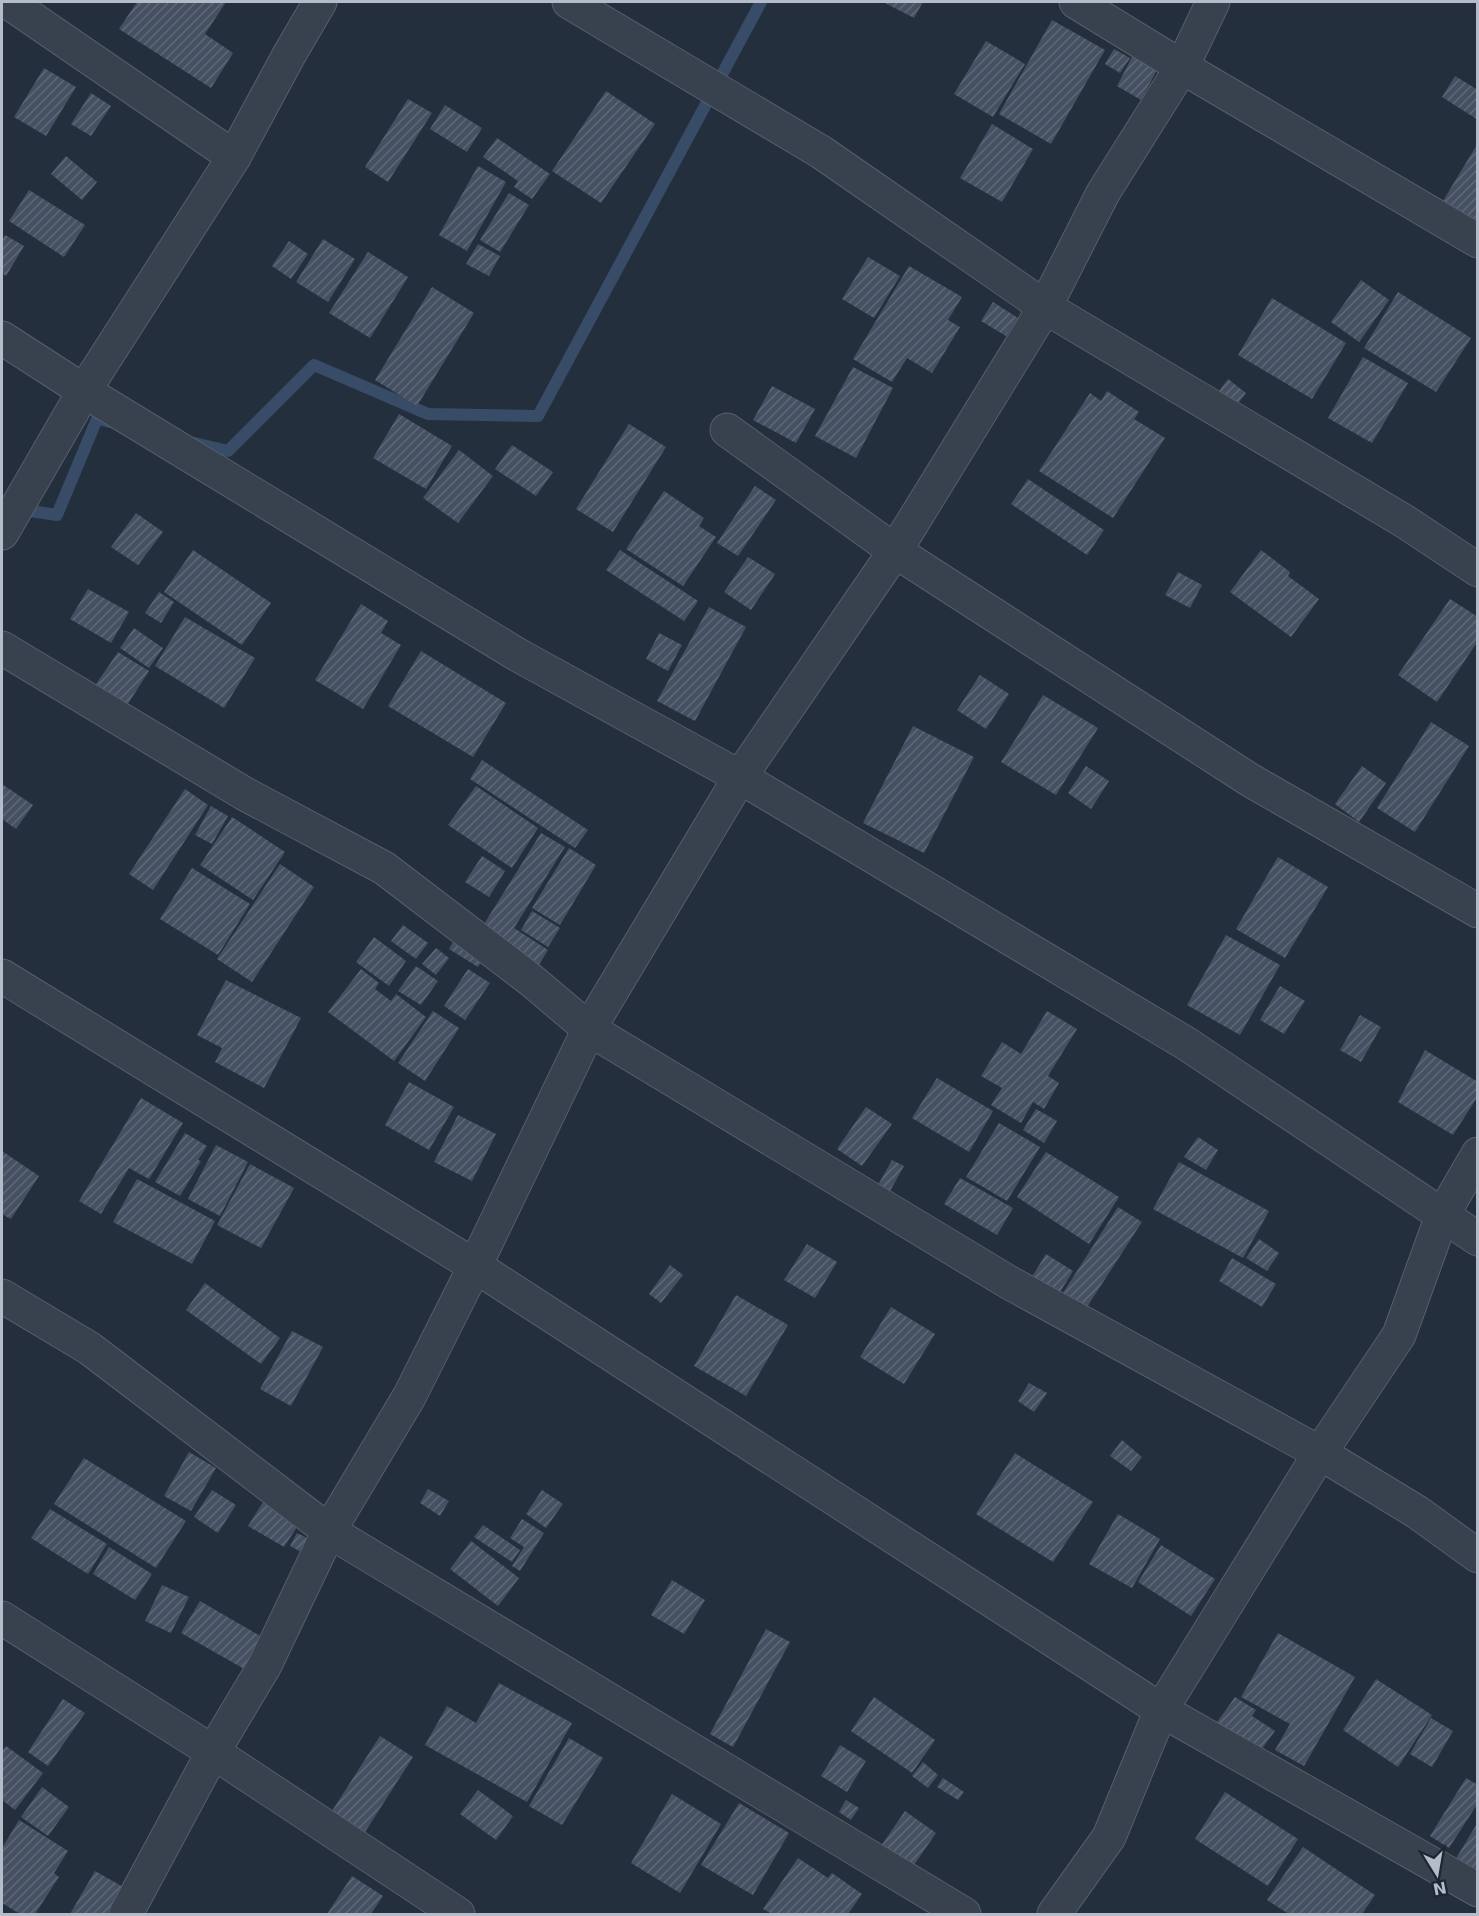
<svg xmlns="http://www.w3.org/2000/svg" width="1479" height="1916" viewBox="0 0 1479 1916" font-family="'DejaVu Sans',sans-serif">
<defs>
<pattern id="building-hatch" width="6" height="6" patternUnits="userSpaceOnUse" patternTransform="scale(1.5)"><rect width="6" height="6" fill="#455162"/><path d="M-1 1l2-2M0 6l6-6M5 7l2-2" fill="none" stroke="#5d6877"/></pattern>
</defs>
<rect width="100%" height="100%" fill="#242f3e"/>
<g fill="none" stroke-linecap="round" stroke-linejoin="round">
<g stroke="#394c67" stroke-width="12">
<path d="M190,442L228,451L314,365L428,414L538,416L761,2"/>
<path d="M17,509L57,515L97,419L115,423"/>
</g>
</g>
<g fill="url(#building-hatch)">
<path d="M137,2H226L205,34L233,53L211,88L119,29Z"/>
<path d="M883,2H923L914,18Z"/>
<path d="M1052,20L1105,50L1051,144L999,114Z"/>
<path d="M986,41L1025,64L993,117L954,94Z"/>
<path d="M1114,49L1130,58L1120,73L1105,64Z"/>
<path d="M1132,57L1157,70L1141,100L1117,86Z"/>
<path d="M44,68L76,87L46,136L14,117Z"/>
<path d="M1455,76L1478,90V120L1442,97Z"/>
<path d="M606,91L655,124L601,203L552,171Z"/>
<path d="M91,93L111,106L91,136L71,124Z"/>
<path d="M408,99L432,113L388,182L365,167Z"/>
<path d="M445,105L482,128L467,152L430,129Z"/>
<path d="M992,124L1033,149L1002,202L960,178Z"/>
<path d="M497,138L550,174L532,199L514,187L518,181L483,157Z"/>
<path d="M1478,143V217L1467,234L1435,214Z"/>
<path d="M66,156L97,182L82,200L51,174Z"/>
<path d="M478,166L506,182L467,251L439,235Z"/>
<path d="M29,190L85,225L64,257L9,221Z"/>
<path d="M509,193L529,205L500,252L480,240Z"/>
<path d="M5,235L24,246L6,276L2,273V241Z"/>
<path d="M323,239L355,259L328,302L296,282Z"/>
<path d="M289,241L308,254L291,279L272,266Z"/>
<path d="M478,244L500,256L489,276L466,264Z"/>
<path d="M368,252L408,277L370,338L329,313Z"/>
<path d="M868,257L900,276L874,318L842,299Z"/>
<path d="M909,266L962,297L948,320L960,327L932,373L907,358L892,382L853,359Z"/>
<path d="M1361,280L1389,300L1359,342L1331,322Z"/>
<path d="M432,287L474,313L417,406L375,380Z"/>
<path d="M1398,292L1471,338L1436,392L1364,348Z"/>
<path d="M1272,298L1346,343L1312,399L1238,355Z"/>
<path d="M993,302L1018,318L1006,336L981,321Z"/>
<path d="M1363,357L1408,383L1372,443L1328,418Z"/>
<path d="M853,367L893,388L856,458L815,436Z"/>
<path d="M1228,379L1246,393L1231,412L1213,399Z"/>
<path d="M772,386L815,409L796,443L753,420Z"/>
<path d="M1107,391L1139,412L1134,419L1165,438L1113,518L1039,471L1090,393L1101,401Z"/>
<path d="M399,414L452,446L426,489L373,458Z"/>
<path d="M629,424L666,447L613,532L576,509Z"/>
<path d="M512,445L553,472L536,496L495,469Z"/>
<path d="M459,450L493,476L458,523L423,498Z"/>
<path d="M1028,479L1104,530L1087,555L1011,504Z"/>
<path d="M755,486L776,500L738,556L717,543Z"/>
<path d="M664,491L704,518L699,526L716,537L683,586L626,549Z"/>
<path d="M136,513L163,532L138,565L111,547Z"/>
<path d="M193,550L271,603L242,645L164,592Z"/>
<path d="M620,550L698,601L684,621L606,570Z"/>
<path d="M1261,550L1290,572L1288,576L1319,599L1291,637L1230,592Z"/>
<path d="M748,557L775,574L751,610L724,592Z"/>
<path d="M1178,572L1202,585L1190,608L1165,595Z"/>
<path d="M88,589L129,612L111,643L70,619Z"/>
<path d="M159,592L174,602L161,623L145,613Z"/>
<path d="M1450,599L1478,617V641L1437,702L1398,675Z"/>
<path d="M361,604L388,621L381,633L401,645L363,709L315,680Z"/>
<path d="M709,607L746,627L695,721L657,701Z"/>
<path d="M185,617L255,658L224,708L155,666Z"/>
<path d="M134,628L163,648L149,668L120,648Z"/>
<path d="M659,633L682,645L668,671L646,659Z"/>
<path d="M421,651L506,703L473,757L388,706Z"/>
<path d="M118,652L149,671L122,713L90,693Z"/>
<path d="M980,675L1009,694L986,729L957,710Z"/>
<path d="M1043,695L1098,728L1056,795L1001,762Z"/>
<path d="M1431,722L1469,746L1415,832L1377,808Z"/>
<path d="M913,726L974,757L924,853L863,823Z"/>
<path d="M482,760L588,830L575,848L470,779Z"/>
<path d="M1086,766L1109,781L1091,809L1068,793Z"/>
<path d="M1362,766L1386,783L1359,822L1335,804Z"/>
<path d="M2,784L33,805L16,829L2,819Z"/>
<path d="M476,786L538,828L512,868L448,825Z"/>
<path d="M185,789L208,805L153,890L129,874Z"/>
<path d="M211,806L228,816L212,844L195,835Z"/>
<path d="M232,817L285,852L253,900L200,865Z"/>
<path d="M541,833L565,847L514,928L548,950L537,968L479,932Z"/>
<path d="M569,848L596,865L560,925L532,908Z"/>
<path d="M482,856L505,871L489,897L465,882Z"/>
<path d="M1278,857L1328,887L1285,958L1236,929Z"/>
<path d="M280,864L314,887L252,982L217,959Z"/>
<path d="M192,868L250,904L218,955L160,919Z"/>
<path d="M532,911L560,928L548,947L521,930Z"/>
<path d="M403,925L428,943L416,959L391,941Z"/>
<path d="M1226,935L1280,965L1240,1035L1187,1005Z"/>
<path d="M457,936L486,954L478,967L449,949Z"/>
<path d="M374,937L406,961L389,986L356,962Z"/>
<path d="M436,948L449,958L436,975L422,964Z"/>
<path d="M416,966L438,981L421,1005L398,991Z"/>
<path d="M361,969L379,983L375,989L391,1001L396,994L426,1017L394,1061L328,1012Z"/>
<path d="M468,969L490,983L465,1020L444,1006Z"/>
<path d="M226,980L301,1018L264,1088L215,1062L222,1048L197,1035Z"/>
<path d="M1280,986L1305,1001L1284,1034L1260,1020Z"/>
<path d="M433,1011L459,1028L425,1081L398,1063Z"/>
<path d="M1047,1011L1077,1029L1048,1076L1059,1083L1044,1109L1033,1102L1021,1123L991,1105L1002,1088L981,1076L1002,1042L1021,1054Z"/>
<path d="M1360,1015L1381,1027L1361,1062L1340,1050Z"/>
<path d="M1425,1050L1478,1082V1096L1453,1135L1398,1102Z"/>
<path d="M937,1078L993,1111L969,1152L912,1118Z"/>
<path d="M409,1082L454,1107L429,1150L385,1125Z"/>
<path d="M141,1098L183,1123L149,1179L129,1168L101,1214L79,1201Z"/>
<path d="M866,1107L892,1124L862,1166L837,1149Z"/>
<path d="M1036,1109L1057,1121L1044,1143L1023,1130Z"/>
<path d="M458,1115L496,1134L472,1181L434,1162Z"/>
<path d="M999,1123L1040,1147L1007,1201L966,1177Z"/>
<path d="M185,1133L207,1146L198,1160L201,1161L180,1196L155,1182Z"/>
<path d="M1198,1137L1218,1150L1206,1170L1184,1157Z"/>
<path d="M216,1145L248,1162L220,1216L188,1199Z"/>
<path d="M2,1151L39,1176L11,1219L2,1214Z"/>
<path d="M1046,1152L1119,1197L1089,1244L1017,1197Z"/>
<path d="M892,1160L904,1166L890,1191L878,1185Z"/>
<path d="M1179,1162L1269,1211L1243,1258L1153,1209Z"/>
<path d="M250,1164L294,1188L261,1248L217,1225Z"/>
<path d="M960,1178L1013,1208L997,1235L944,1204Z"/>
<path d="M137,1179L215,1221L192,1264L113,1222Z"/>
<path d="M1118,1207L1142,1222L1085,1310L1061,1296Z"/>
<path d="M1259,1239L1279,1253L1267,1271L1246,1258Z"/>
<path d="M807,1244L837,1262L815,1298L784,1280Z"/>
<path d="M1046,1254L1073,1271L1057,1297L1030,1280Z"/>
<path d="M1232,1258L1276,1284L1262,1307L1219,1281Z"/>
<path d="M670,1265L683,1275L661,1303L649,1294Z"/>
<path d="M205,1283L280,1338L261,1364L186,1310Z"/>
<path d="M736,1295L788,1325L746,1396L694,1366Z"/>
<path d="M891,1307L935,1334L904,1384L860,1357Z"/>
<path d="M292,1331L323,1347L291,1406L260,1389Z"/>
<path d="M1029,1383L1047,1393L1034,1412L1018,1401Z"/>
<path d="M1122,1440L1142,1457L1131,1471L1110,1456Z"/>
<path d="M189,1452L216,1468L191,1511L164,1496Z"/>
<path d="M1015,1453L1093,1502L1053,1562L976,1514Z"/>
<path d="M84,1458L186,1521L156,1568L54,1504Z"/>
<path d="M428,1489L449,1501L440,1516L420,1503Z"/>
<path d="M212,1490L236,1505L218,1533L194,1517Z"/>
<path d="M542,1490L563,1504L546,1528L526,1514Z"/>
<path d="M265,1499L301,1521L284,1547L248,1526Z"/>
<path d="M50,1509L107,1544L88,1574L31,1538Z"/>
<path d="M1118,1514L1160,1539L1132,1588L1089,1564Z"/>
<path d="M522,1519L544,1533L520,1571L512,1566L524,1547L510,1538Z"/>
<path d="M483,1525L520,1550L512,1562L474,1537Z"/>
<path d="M297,1533L309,1539L301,1552L290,1546Z"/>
<path d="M471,1541L519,1578L498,1606L450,1569Z"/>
<path d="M1161,1545L1215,1579L1191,1616L1138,1582Z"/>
<path d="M109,1547L152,1574L135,1600L93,1574Z"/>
<path d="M672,1580L705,1600L684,1634L651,1615Z"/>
<path d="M162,1585L189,1597L171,1633L145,1621Z"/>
<path d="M200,1601L264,1638L246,1670L181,1633Z"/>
<path d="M766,1629L790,1642L733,1747L710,1734Z"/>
<path d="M1278,1633L1355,1677L1304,1766L1275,1750L1290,1724L1241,1697Z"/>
<path d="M1376,1679L1432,1715L1398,1767L1343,1730Z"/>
<path d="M499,1683L572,1723L527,1802L425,1745L447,1706L476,1723Z"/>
<path d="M874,1697L935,1740L912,1773L851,1731Z"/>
<path d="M1235,1697L1256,1710L1252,1716L1275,1731L1258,1754L1215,1725Z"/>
<path d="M63,1699L85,1713L48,1766L28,1752Z"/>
<path d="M1431,1718L1453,1731L1432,1767L1410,1754Z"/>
<path d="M380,1736L413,1757L365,1832L332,1811Z"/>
<path d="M569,1738L603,1758L562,1825L529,1806Z"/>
<path d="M840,1745L866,1761L847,1792L821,1776Z"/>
<path d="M6,1746L43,1773L15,1810L2,1800V1751Z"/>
<path d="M923,1762L938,1775L928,1788L912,1776Z"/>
<path d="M943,1778L964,1792L958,1800L937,1787Z"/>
<path d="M1466,1778L1478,1785V1803L1449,1848L1430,1836Z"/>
<path d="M42,1787L69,1807L48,1836L21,1817Z"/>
<path d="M478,1790L513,1816L496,1840L460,1814Z"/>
<path d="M1225,1792L1298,1839L1268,1886L1195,1839Z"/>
<path d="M672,1794L721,1824L680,1893L631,1863Z"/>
<path d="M846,1800L859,1808L851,1820L839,1812Z"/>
<path d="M739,1803L789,1833L753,1895L701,1865Z"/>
<path d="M905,1811L936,1833L912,1868L881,1846Z"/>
<path d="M19,1820L68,1851L54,1873L59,1877L35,1914H20L2,1903V1848Z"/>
<path d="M1478,1822V1872L1452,1865Z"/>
<path d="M1303,1847L1375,1895L1362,1914H1289L1267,1900Z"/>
<path d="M798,1858L828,1878L832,1873L862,1894L848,1914H772L763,1909Z"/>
<path d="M95,1871L125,1888L110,1914H70Z"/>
<path d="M352,1876L383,1896L371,1914H327Z"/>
</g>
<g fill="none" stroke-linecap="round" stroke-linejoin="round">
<g stroke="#565f6c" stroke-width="35">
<g id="minor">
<path d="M8,2L234,157"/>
<path d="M569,2L821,152L1045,307L1404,521L1478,570"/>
<path d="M1076,2L1182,67L1478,241"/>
<path d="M2,338L84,391L518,655L740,777L1187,1044L1478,1239"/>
<path d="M727,430L895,551L1250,780L1478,911"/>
<path d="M2,533L84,391L234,157L289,55L320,2"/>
<path d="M2,648L245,794L384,868L531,980L589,1029L1010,1283L1320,1453L1417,1512L1478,1556"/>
<path d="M2,976L475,1266L1161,1710L1478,1890"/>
<path d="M2,1296L89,1348L329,1531L964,1914"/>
<path d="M2,1618L213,1752L458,1914"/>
<path d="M126,1914L213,1752L265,1665L329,1531L409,1397L475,1266L589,1029L740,777L895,551L1045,307L1103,193L1182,67L1213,2"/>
<path d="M1054,1914L1109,1837L1161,1710L1320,1453L1399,1335L1442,1216L1478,1154"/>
</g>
</g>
<use href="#minor" stroke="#38414e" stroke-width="33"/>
</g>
<rect width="1479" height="1916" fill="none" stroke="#b4bcc9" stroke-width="6"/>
<g transform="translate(1437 1874) rotate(169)" stroke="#1d2633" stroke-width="4.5" paint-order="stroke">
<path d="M0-4.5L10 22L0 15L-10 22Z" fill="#b4bcc9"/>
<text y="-9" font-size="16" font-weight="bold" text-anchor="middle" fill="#b4bcc9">N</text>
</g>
</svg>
